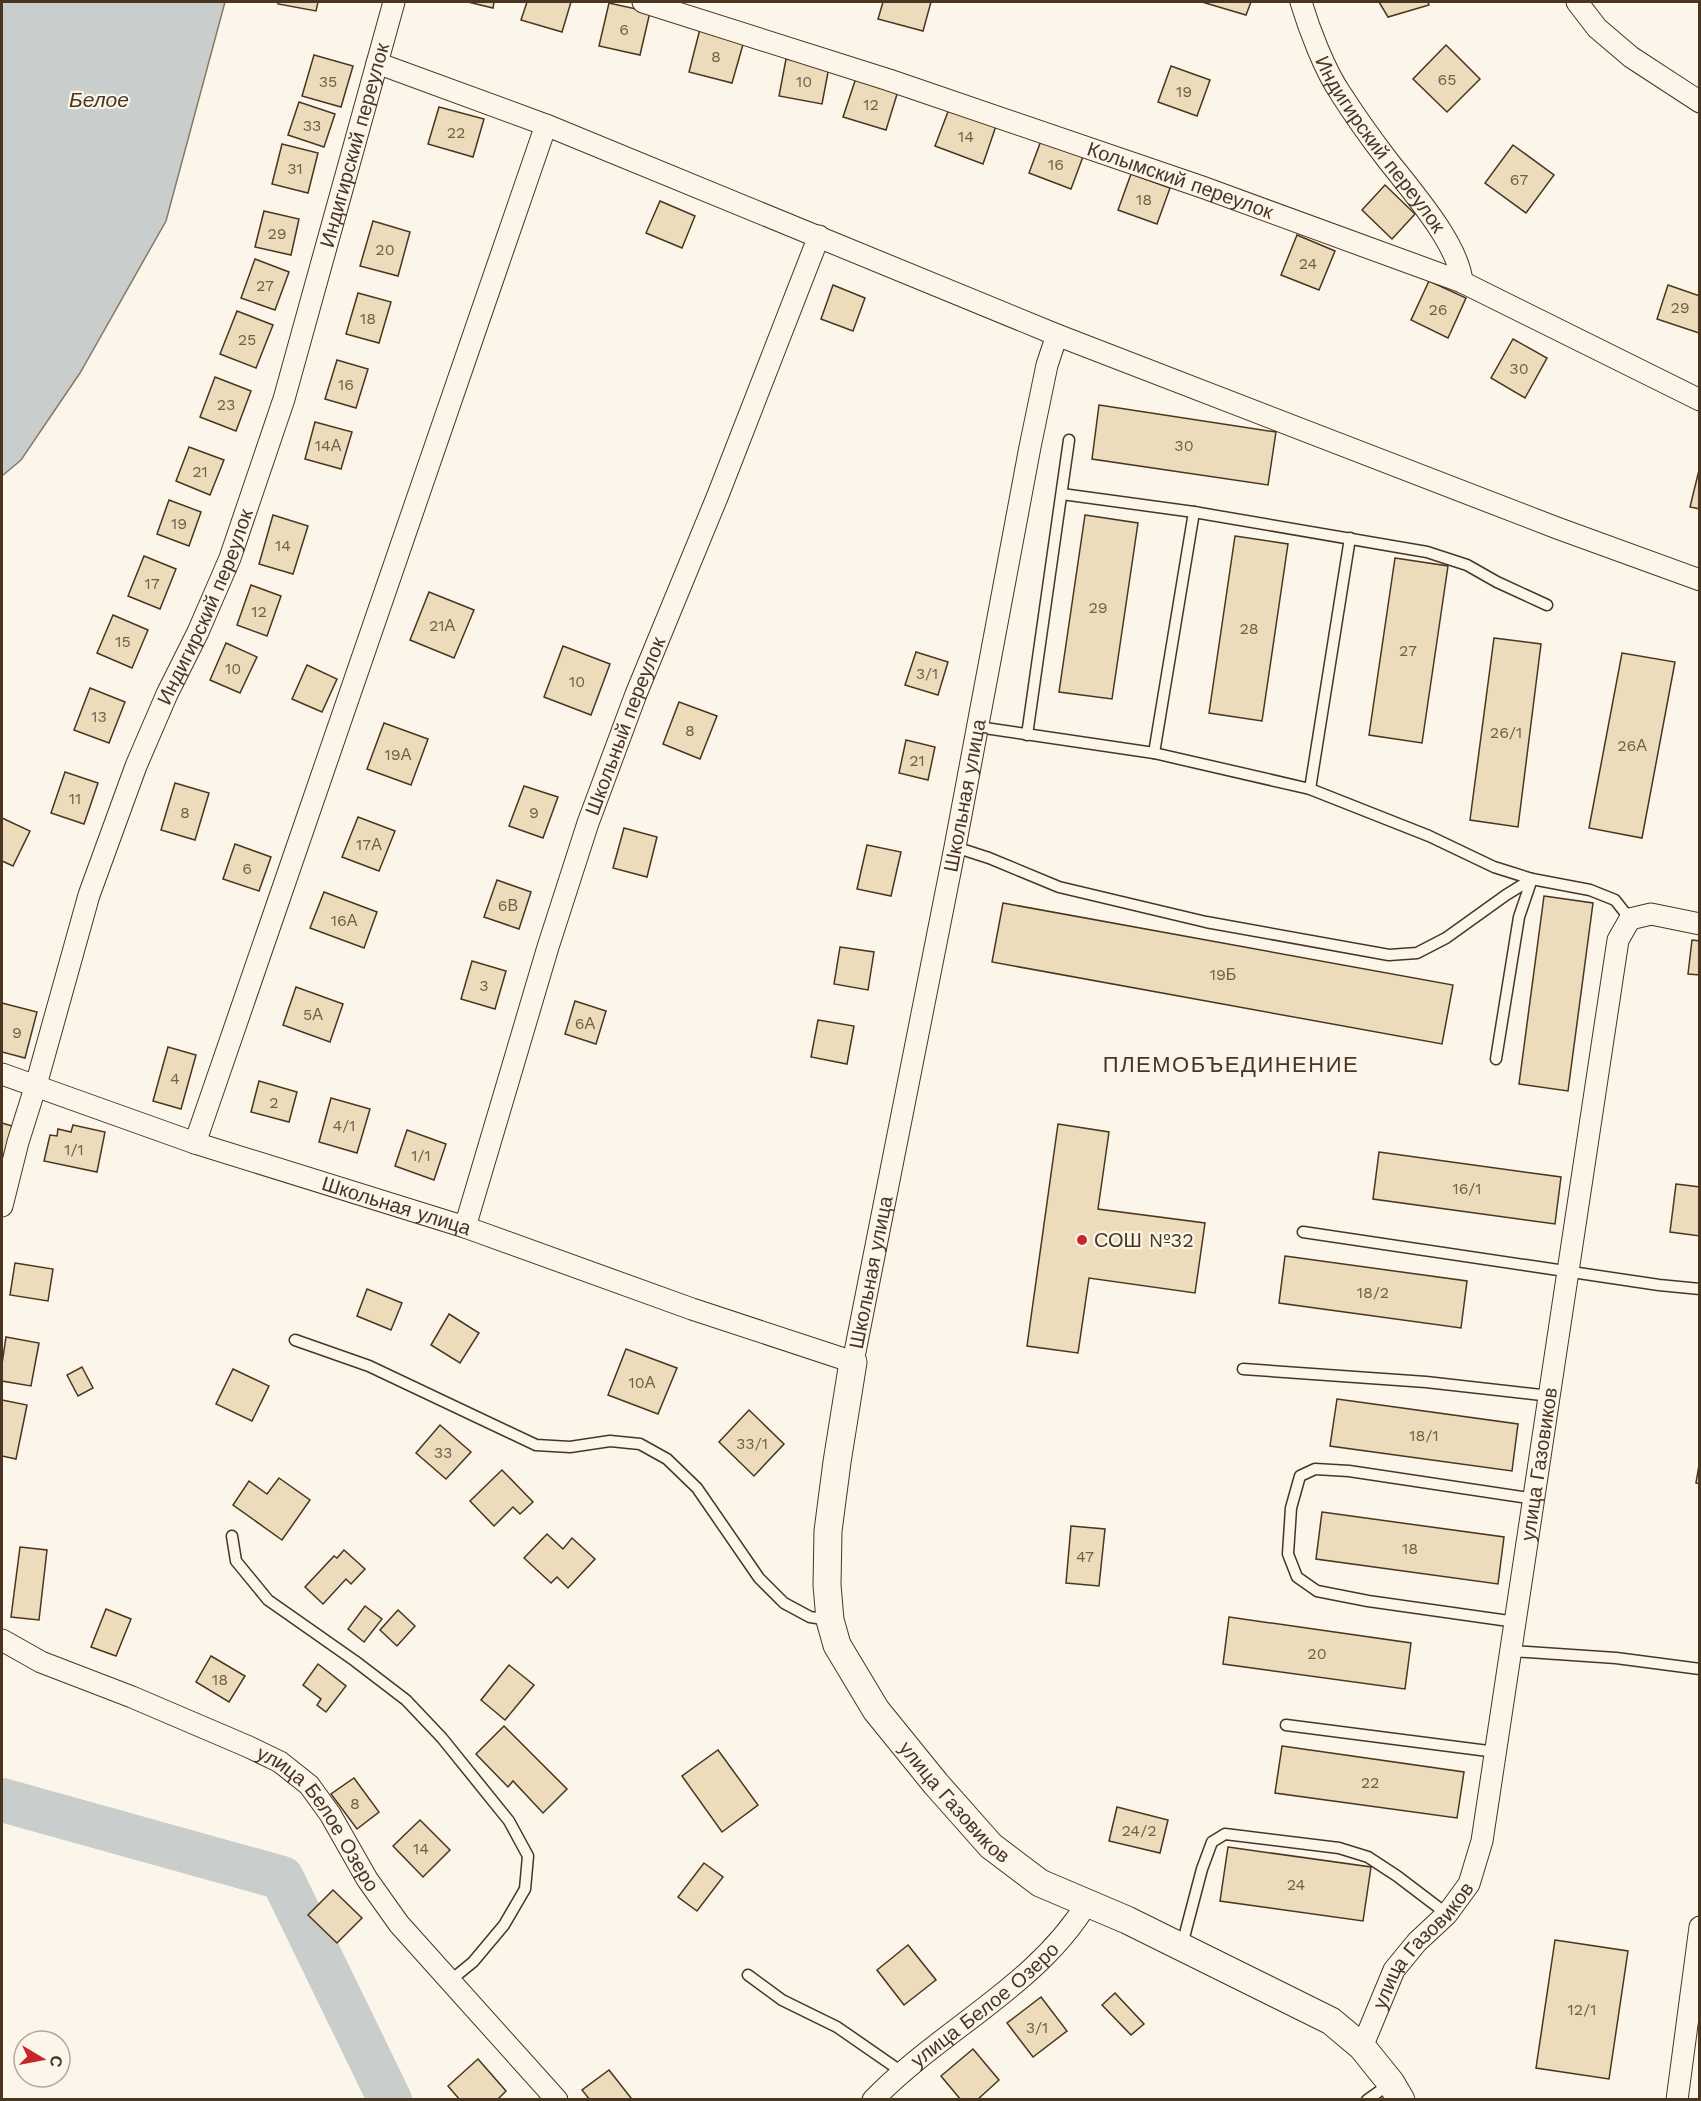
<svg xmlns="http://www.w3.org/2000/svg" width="1701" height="2101" viewBox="0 0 1701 2101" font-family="'Work Sans',sans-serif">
<rect width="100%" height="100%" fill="#fbf6e9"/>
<path fill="#c9cecd" stroke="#887966" stroke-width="1.5" d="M2,2H225L166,221L80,373L21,460L2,476Z"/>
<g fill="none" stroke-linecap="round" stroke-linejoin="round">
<path stroke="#c9cecd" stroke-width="44" d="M2,1800L282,1878L390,2100"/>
</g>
<g fill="#ecdcbc" stroke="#4a3520" stroke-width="1.5">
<path d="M278,2H318L316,11L278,4Z"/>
<path d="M468,2H494L493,8Z"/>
<path d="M527,2H571L562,32L521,20Z"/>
<path d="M883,2H931L923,31L878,19Z"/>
<path d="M1202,2H1251L1246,15Z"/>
<path d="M1379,2H1428L1429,5L1388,17Z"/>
<path d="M609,3L650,12L640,55L599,46Z"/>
<path d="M700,29L744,41L732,83L689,72Z"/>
<path d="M1446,45L1480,79L1447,112L1413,79Z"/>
<path d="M314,55L353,66L341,107L302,96Z"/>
<path d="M786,59L829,67L822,104L779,96Z"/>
<path d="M1171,66L1210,80L1197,116L1158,102Z"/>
<path d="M856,78L898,91L886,130L843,117Z"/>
<path d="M299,102L335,114L324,147L288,135Z"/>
<path d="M439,107L484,119L473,157L428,144Z"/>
<path d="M949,109L996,126L983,164L935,146Z"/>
<path d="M1042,138L1084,154L1071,189L1029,173Z"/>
<path d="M282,144L318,153L308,193L272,184Z"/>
<path d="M1513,145L1554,175L1526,213L1485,183Z"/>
<path d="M1131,174L1170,188L1157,224L1118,210Z"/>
<path d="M1385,185L1415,214L1392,239L1362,210Z"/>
<path d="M660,201L695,216L682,248L646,233Z"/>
<path d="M264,211L299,219L291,255L255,247Z"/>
<path d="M373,221L410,232L398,276L360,266Z"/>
<path d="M1297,235L1335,251L1319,290L1281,275Z"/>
<path d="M255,259L289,272L275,310L241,298Z"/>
<path d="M1429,281L1466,298L1448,338L1411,320Z"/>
<path d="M833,285L865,298L853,331L821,319Z"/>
<path d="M1668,285L1700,296L1699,333L1657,319Z"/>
<path d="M358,293L391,302L379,343L346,334Z"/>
<path d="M237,311L273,325L256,368L220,354Z"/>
<path d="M1513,339L1547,358L1525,398L1491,378Z"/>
<path d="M337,360L368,369L356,408L325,399Z"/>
<path d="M215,377L251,391L236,431L200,417Z"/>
<path d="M1099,405L1276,432L1268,485L1092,459Z"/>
<path d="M315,422L352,432L341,469L305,459Z"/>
<path d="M189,447L224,460L210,495L176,481Z"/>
<path d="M1700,466V509L1690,507Z"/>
<path d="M169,500L201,512L189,546L157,534Z"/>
<path d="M273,515L308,526L293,574L259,564Z"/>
<path d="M1085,515L1138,523L1112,699L1059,692Z"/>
<path d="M1235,536L1288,544L1262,721L1209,713Z"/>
<path d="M144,556L176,569L160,609L128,596Z"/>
<path d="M1395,558L1448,566L1422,743L1369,735Z"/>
<path d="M251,585L281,596L267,636L237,625Z"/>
<path d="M429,592L474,610L454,658L410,640Z"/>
<path d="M113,615L148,630L132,668L97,653Z"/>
<path d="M1494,638L1541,644L1518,827L1470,820Z"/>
<path d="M226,643L257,657L240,693L210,680Z"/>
<path d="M563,646L610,664L591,715L544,697Z"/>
<path d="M916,652L948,662L938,695L905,685Z"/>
<path d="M1622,653L1675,662L1642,838L1589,828Z"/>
<path d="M307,665L337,679L322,712L292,699Z"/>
<path d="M90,688L125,702L109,743L74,730Z"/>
<path d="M679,702L717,716L700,759L663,744Z"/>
<path d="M384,723L428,739L411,785L367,769Z"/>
<path d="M906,740L935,747L928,780L899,773Z"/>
<path d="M65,772L98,783L84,824L51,813Z"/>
<path d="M175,783L209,793L195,840L161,830Z"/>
<path d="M524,786L558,797L543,838L509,826Z"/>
<path d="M358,817L395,831L379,871L342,857Z"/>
<path d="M2,818L30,831L13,866L2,861Z"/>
<path d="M624,828L657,837L647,877L613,868Z"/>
<path d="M235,844L271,857L259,891L223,879Z"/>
<path d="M867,845L901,852L891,896L857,889Z"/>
<path d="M497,880L531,892L519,929L484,917Z"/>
<path d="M324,892L377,912L364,948L310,928Z"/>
<path d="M1544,896L1593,903L1568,1091L1519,1084Z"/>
<path d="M1003,903L1453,985L1442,1044L992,962Z"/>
<path d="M1692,940L1700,941V975L1688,974Z"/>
<path d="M840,947L874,952L868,990L834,984Z"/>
<path d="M472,961L506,971L495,1009L461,999Z"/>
<path d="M296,987L343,1004L330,1042L283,1025Z"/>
<path d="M575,1001L606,1011L596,1044L565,1034Z"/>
<path d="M2,1003L37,1012L25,1058L2,1052Z"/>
<path d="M818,1020L854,1026L847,1064L811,1057Z"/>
<path d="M168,1047L196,1055L181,1109L153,1101Z"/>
<path d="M259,1081L297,1092L289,1122L251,1112Z"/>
<path d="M331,1098L370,1109L357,1153L319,1142Z"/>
<path d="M2,1123L12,1126L2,1164Z"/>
<path d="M1058,1124L1109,1132L1098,1209L1205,1223L1195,1293L1089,1278L1078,1353L1027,1346Z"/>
<path d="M73,1125L105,1132L97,1172L44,1161L50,1135L57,1136L58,1129L71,1132Z"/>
<path d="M407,1130L446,1144L434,1180L395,1166Z"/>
<path d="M1379,1152L1561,1177L1555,1224L1373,1199Z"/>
<path d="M1676,1184L1700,1187V1236L1670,1232Z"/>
<path d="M1285,1256L1467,1281L1461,1328L1279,1303Z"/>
<path d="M15,1263L53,1269L48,1301L10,1295Z"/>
<path d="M367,1289L402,1303L391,1330L357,1316Z"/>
<path d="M449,1314L479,1333L460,1363L431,1345Z"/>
<path d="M6,1337L39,1343L31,1386L2,1381V1364Z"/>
<path d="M626,1349L677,1368L658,1414L608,1395Z"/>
<path d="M82,1367L93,1388L78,1396L67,1375Z"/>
<path d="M233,1369L269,1386L252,1421L216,1404Z"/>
<path d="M1337,1399L1518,1424L1512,1471L1330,1446Z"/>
<path d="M2,1400L27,1405L16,1459L2,1456Z"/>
<path d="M749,1410L784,1444L754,1476L719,1442Z"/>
<path d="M440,1425L471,1452L446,1479L416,1453Z"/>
<path d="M1700,1459V1484L1696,1483Z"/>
<path d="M502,1470L533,1502L520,1514L513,1507L494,1526L470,1501Z"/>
<path d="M279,1478L310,1500L282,1540L233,1505L249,1481L267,1494Z"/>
<path d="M1322,1512L1504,1537L1498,1584L1316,1559Z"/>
<path d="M1071,1526L1105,1529L1099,1586L1066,1583Z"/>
<path d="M547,1534L563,1549L572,1538L595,1559L568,1588L557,1577L551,1583L524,1558Z"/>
<path d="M20,1547L47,1550L39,1620L11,1617Z"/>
<path d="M344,1550L365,1569L351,1584L346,1579L323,1604L305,1587L334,1556L337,1558Z"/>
<path d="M365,1606L382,1619L364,1642L348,1629Z"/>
<path d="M106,1609L131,1619L116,1656L91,1647Z"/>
<path d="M398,1610L415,1626L397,1646L380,1630Z"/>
<path d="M1229,1617L1411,1643L1405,1689L1223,1664Z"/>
<path d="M211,1656L245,1676L229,1702L196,1682Z"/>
<path d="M318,1664L346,1686L326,1712L317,1705L321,1699L303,1685Z"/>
<path d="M509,1665L534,1685L505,1720L481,1700Z"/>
<path d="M504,1726L567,1789L543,1813L513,1781L508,1787L476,1754Z"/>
<path d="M1282,1746L1464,1772L1457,1818L1275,1793Z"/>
<path d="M718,1750L758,1805L722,1832L682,1776Z"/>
<path d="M354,1778L379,1812L357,1829L331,1794Z"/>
<path d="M1117,1807L1168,1820L1160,1853L1109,1841Z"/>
<path d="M420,1820L450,1850L423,1877L393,1846Z"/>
<path d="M1228,1847L1371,1867L1363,1921L1220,1901Z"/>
<path d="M704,1863L723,1877L697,1911L678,1897Z"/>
<path d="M333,1890L362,1918L337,1943L308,1915Z"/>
<path d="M1555,1940L1628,1951L1609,2079L1536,2068Z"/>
<path d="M908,1945L936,1980L904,2005L877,1970Z"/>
<path d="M1115,1993L1144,2024L1131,2035L1102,2005Z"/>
<path d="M1041,1997L1067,2031L1033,2057L1007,2023Z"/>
<path d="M973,2049L999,2080L977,2100H961L941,2076Z"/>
<path d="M478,2059L506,2091L497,2100H460L448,2086Z"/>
<path d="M609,2070L631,2098L629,2100H590L582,2090Z"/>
</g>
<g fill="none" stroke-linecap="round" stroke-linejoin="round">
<g stroke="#4a3520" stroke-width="13">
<g id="service">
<path d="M1062,494L1194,512L1427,552L1467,565L1497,582L1547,605"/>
<path d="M978,727L1154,753L1310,789L1429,836L1494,867L1532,879L1590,890L1615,900L1630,919"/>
<path d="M1027,735L1069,440"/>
<path d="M1154,753L1194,512"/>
<path d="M1310,789L1350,538"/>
<path d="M955,847L989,858L1059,887L1206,922L1389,955L1417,953L1446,938L1506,895L1532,879L1519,917L1496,1059"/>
<path d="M1303,1232L1659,1285L1700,1289"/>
<path d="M295,1340L369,1366L536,1445L570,1447L610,1441L640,1444L667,1459L697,1488L759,1578L784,1603L810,1617L830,1620"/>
<path d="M1243,1369L1426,1382L1550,1396"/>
<path d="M232,1536L236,1561L268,1600L355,1661L406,1700L442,1738L509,1821L528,1856L525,1889L504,1925L473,1962L451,1980"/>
<path d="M1516,1622L1368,1601L1317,1591L1297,1577L1288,1554L1291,1508L1300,1476L1315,1469L1349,1471L1535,1499"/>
<path d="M1512,1651L1616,1658L1700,1669"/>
<path d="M1286,1725L1496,1752"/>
<path d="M1182,1945L1202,1869L1212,1842L1225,1834L1339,1848L1368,1857L1397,1876L1447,1914"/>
<path d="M748,1975L782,2000L837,2027L902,2072"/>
<path d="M1367,2100L1391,2083"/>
</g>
</g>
<g stroke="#4a3520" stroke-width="23">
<g id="minor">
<path id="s1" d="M643,2L889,80L1202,187L1462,282L1700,400"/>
<path id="s2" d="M1301,2C1309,29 1325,71 1341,94C1355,116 1370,137 1386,158C1410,189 1459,244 1462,282"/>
<path d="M1577,2L1597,28L1631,57L1700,102"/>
<path d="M377,63L546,125L1057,335L1557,528L1700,580"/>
<path id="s3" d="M2,1074L195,1143L465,1227L692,1309L853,1362L955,847L1030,447L1047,365L1057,335"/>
<path d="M195,1143L546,125"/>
<path id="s4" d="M2,1206L18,1142L36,1085L89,895L136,766L167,694L198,632L230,558L284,399L394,2"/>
<path id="s5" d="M465,1227L548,947L588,823L636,694L718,495L819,236"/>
<path id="s6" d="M2,1640L41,1662L132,1697L249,1747L280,1762L309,1785L330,1814L367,1879L399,1924L557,2100"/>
<path id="s7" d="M1362,2047L1394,1970L1417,1942L1447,1914L1469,1884L1482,1841L1618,940L1630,919L1651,914L1700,924"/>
<path id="s8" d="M873,2100C939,2031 1037,1986 1087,1903"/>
<path d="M1677,2100L1700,1927"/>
</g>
</g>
<g stroke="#4a3520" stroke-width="29">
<g id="tertiary">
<path id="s9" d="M853,1362L837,1462L828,1531L827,1585L830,1620L837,1645L876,1710L936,1784L991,1846L1040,1883L1127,1920L1331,2021L1362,2047L1391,2083L1401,2100"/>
</g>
</g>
<use href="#service" stroke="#fbf6e9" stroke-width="10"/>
<use href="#minor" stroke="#fbf6e9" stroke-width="21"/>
<use href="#tertiary" stroke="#fbf6e9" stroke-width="27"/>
</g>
<circle fill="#c62828" stroke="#fbf6e9" stroke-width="2" cx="1082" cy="1240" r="6"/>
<g text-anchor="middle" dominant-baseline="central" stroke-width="4.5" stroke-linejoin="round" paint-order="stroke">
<g font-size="16" fill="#725f47">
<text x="624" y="29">6</text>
<text x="716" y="56">8</text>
<text x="1447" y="79">65</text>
<text x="328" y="81">35</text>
<text x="804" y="81">10</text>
<text x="1184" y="91">19</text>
<text x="871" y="104">12</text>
<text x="312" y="125">33</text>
<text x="456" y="132">22</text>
<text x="966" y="136">14</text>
<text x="1056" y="164">16</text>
<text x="295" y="168">31</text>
<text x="1519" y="179">67</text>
<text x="1144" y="199">18</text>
<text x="277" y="233">29</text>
<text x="385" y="249">20</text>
<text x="1308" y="263">24</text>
<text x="265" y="285">27</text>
<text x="1680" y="307">29</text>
<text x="1438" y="309">26</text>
<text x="368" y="318">18</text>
<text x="247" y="339">25</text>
<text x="1519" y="368">30</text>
<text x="346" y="384">16</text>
<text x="226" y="404">23</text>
<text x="328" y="445">14А</text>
<text x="1184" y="445">30</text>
<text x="200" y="471">21</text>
<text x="179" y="523">19</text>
<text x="283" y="545">14</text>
<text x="152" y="583">17</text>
<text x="1098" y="607">29</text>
<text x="259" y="611">12</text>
<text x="442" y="625">21А</text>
<text x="1249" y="628">28</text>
<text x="123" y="641">15</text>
<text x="1408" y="650">27</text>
<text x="233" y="668">10</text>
<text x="927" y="673">3/1</text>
<text x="577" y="681">10</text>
<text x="99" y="716">13</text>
<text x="690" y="730">8</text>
<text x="1506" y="732">26/1</text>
<text x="1632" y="745">26А</text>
<text x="398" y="754">19А</text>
<text x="917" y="760">21</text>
<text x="75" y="798">11</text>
<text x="185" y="812">8</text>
<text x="534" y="812">9</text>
<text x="369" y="844">17А</text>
<text x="247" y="868">6</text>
<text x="508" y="905">6В</text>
<text x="344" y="920">16А</text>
<text x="1223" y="974">19Б</text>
<text x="484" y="985">3</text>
<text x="313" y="1014">5А</text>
<text x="585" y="1023">6А</text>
<text x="17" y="1032">9</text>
<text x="175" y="1078">4</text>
<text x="274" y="1102">2</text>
<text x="344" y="1125">4/1</text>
<text x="74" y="1149">1/1</text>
<text x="421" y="1155">1/1</text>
<text x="1467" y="1188">16/1</text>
<text x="1373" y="1292">18/2</text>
<text x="642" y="1382">10А</text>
<text x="1424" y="1435">18/1</text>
<text x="752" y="1443">33/1</text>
<text x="443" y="1452">33</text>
<text x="1410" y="1548">18</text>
<text x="1085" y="1556">47</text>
<text x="1317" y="1653">20</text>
<text x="220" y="1679">18</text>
<text x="1370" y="1782">22</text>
<text x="355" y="1803">8</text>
<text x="1139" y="1830">24/2</text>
<text x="421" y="1848">14</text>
<text x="1296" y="1884">24</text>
<text x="1582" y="2009">12/1</text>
<text x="1037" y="2027">3/1</text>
</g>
<g font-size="20" fill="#4a3520" stroke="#fbf6e9">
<text stroke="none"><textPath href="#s2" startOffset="164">Индигирский переулок</textPath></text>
<text stroke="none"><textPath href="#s4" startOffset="1120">Индигирский переулок</textPath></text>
<text stroke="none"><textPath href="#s1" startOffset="566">Колымский переулок</textPath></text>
<text stroke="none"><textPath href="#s4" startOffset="634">Индигирский переулок</textPath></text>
<text stroke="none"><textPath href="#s5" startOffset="526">Школьный переулок</textPath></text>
<text stroke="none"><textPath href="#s3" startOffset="1476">Школьная улица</textPath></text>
<text stroke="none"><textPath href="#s3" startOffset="416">Школьная улица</textPath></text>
<text stroke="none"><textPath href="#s3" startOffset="990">Школьная улица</textPath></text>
<text stroke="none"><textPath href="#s7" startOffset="624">улица Газовиков</textPath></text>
<text stroke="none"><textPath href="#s9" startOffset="483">улица Газовиков</textPath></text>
<text stroke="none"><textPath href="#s6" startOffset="372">улица Белое Озеро</textPath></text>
<text stroke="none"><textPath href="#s7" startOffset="120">улица Газовиков</textPath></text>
<text stroke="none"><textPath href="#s8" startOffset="147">улица Белое Озеро</textPath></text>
</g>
<g font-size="20" fill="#4a3520" stroke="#fbf6e9" text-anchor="start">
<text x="1094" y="1240">СОШ №32</text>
</g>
<g font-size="21" font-style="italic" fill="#4a3520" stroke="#fbf6e9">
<text x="99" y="99">Белое</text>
</g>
<g font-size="22" letter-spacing="1.5" fill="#4a3520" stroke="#fbf6e9">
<text x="1231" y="1064">ПЛЕМОБЪЕДИНЕНИЕ</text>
</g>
</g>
<rect width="1701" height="2101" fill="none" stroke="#4a3520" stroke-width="6"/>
<g transform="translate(42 2059) rotate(100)"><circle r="28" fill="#fbf6e9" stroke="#b4a999" stroke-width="1.5"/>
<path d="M0-4.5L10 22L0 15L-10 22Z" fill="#c62828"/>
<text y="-9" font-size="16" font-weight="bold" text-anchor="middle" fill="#4a3520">С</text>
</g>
</svg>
